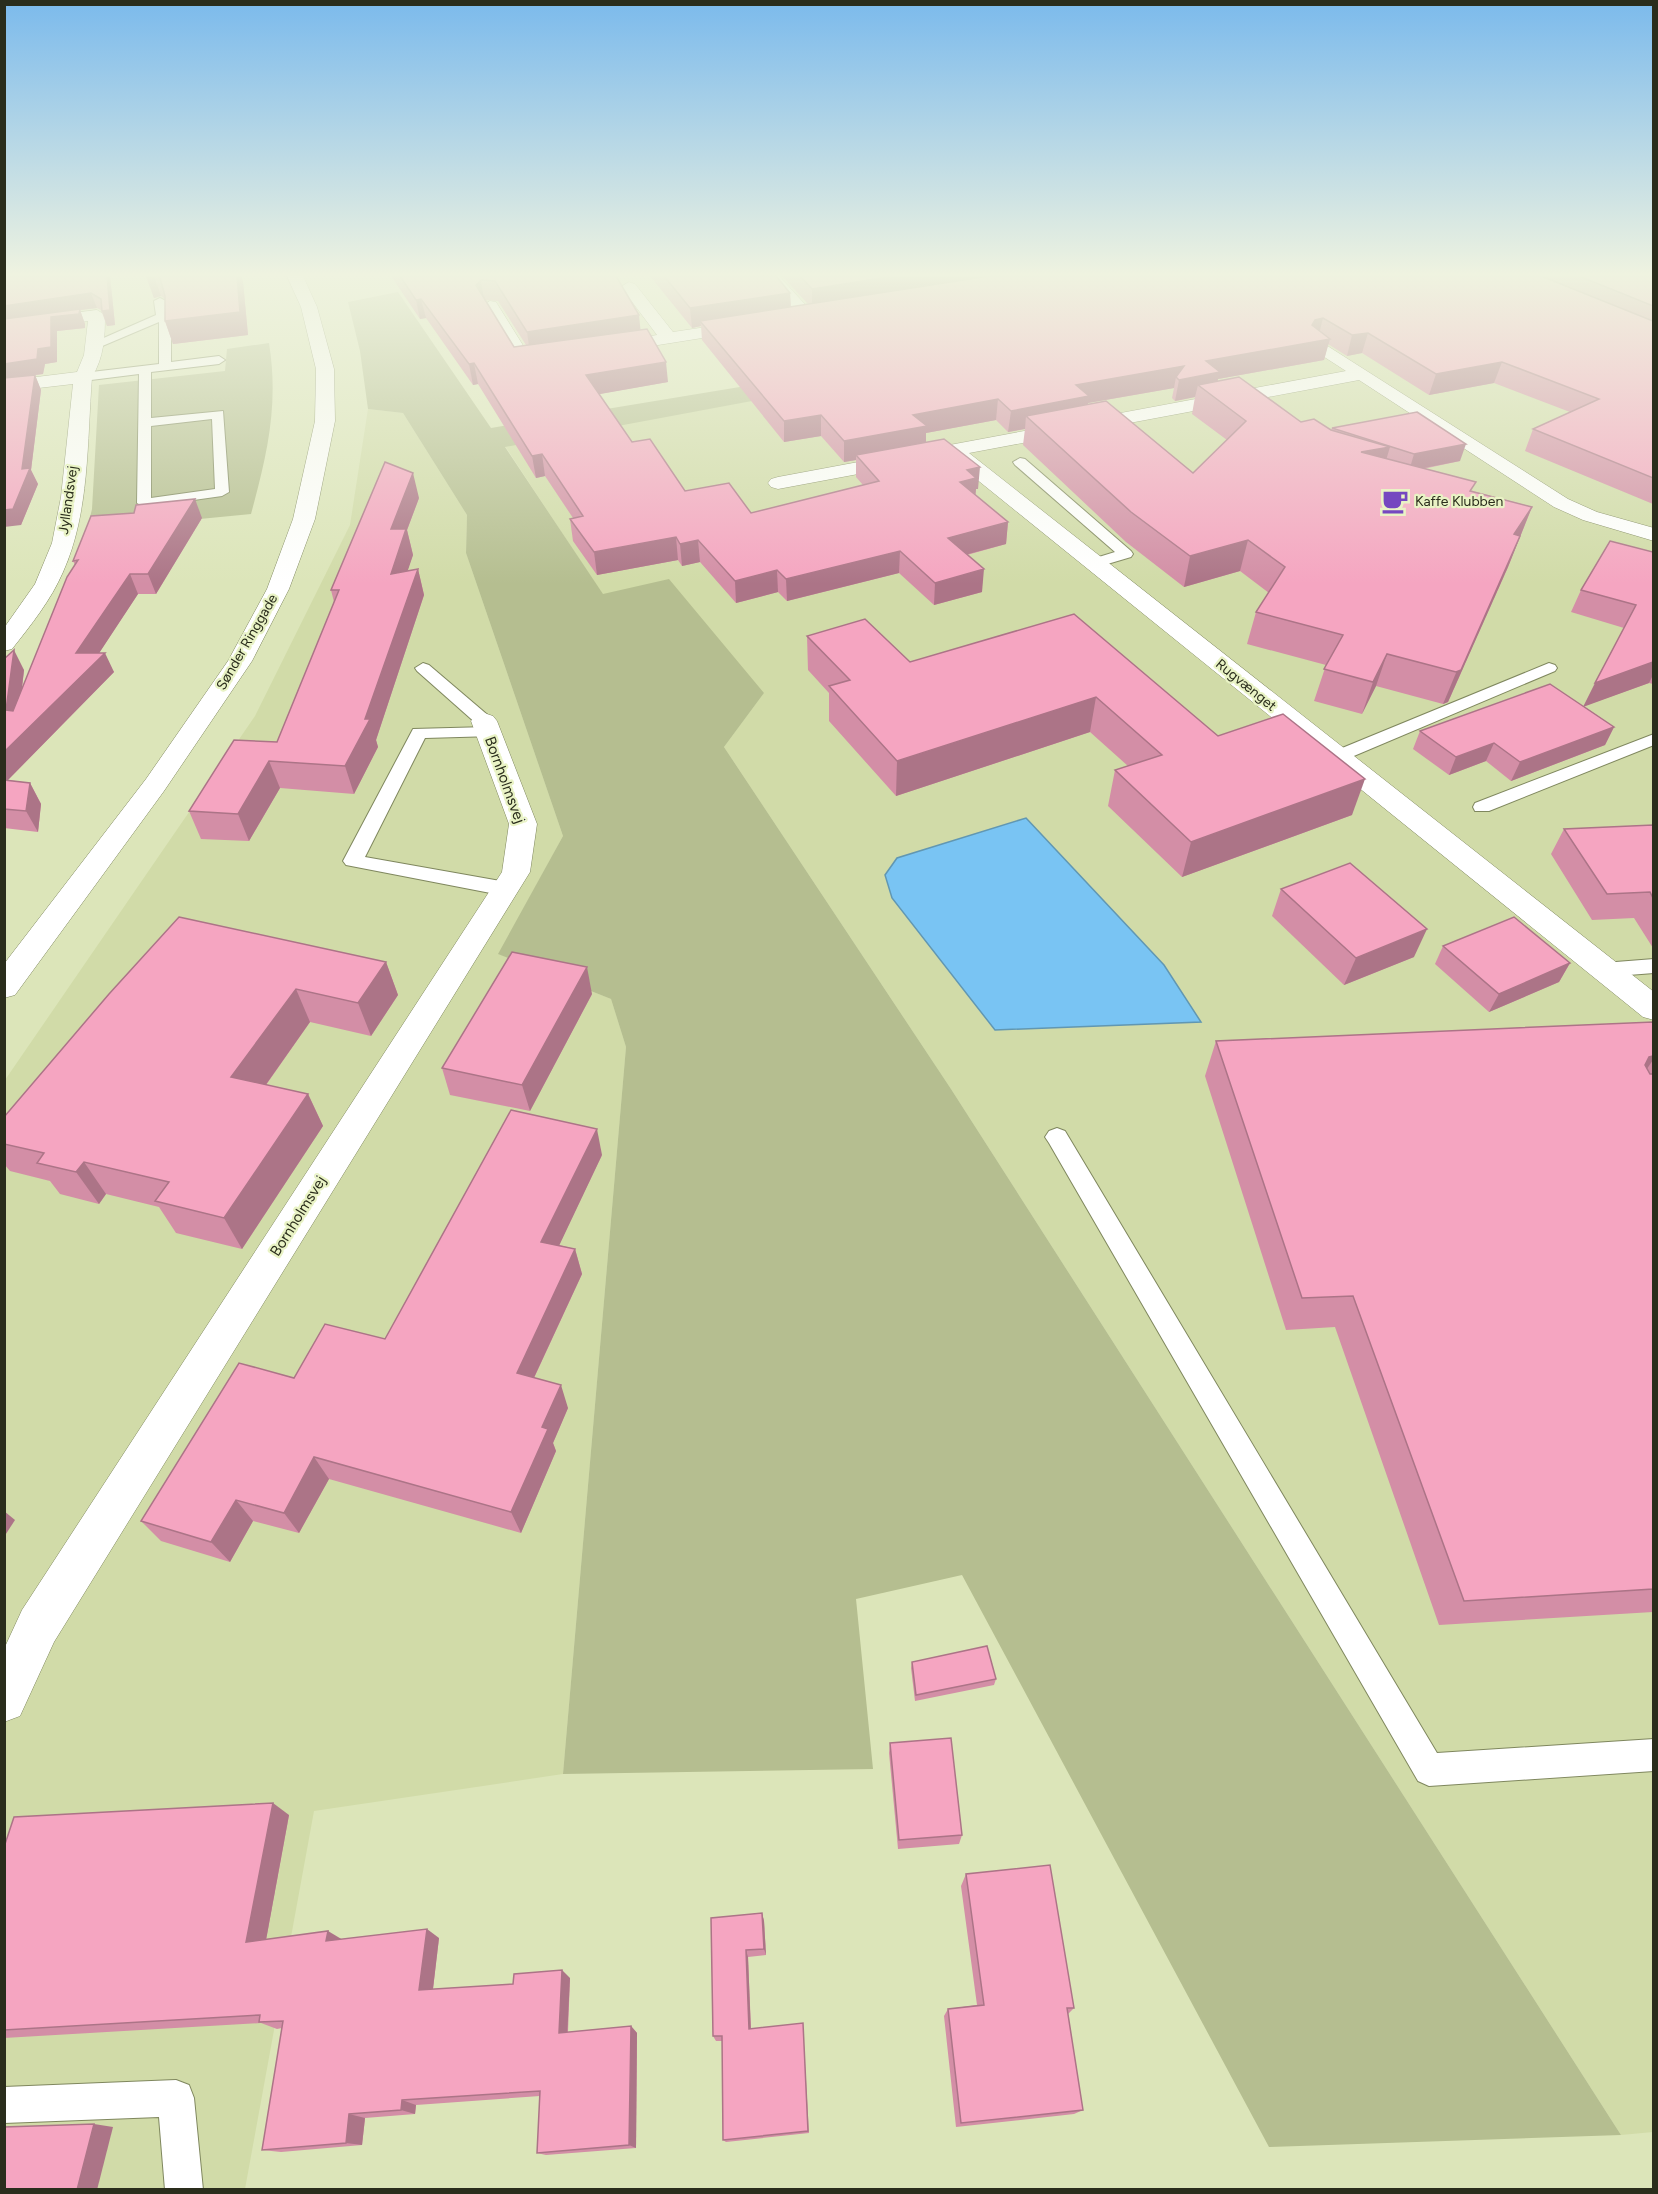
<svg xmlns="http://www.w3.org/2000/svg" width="1658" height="2194" viewBox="0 0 1658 2194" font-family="Figtree,sans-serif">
<rect width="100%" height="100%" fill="#dce5b9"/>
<g fill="#d1dba8">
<path d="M1435,287L1653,345V2132L1621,2135L951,1089L724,747L764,693L603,595L505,446L998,355Z"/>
<path d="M368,409L403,413L467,515L466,553L563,836L499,954L611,999L626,1047L563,1774L314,1811L245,2189L5,2190V1080L255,716L350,525Z"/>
</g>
<g fill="#b5be90">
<path d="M398,292L491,428L1078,331L998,355L505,447L603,594L669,579L764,693L724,747L951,1089L1621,2135L1269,2147L962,1575L856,1599L873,1769L563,1774L626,1047L611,999L498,954L563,836L466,553L467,515L403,413L368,409L360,351L348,302Z"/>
<path d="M269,343C279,405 267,455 251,514L87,530L92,509L99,385L225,371L227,349Z"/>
</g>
<path fill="#79c4f3" stroke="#6197b2" stroke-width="1.5" d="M1026,818L1164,965L1201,1022L995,1030L892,898L885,875L897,858Z"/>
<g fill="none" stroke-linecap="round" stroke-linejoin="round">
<g stroke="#7f875e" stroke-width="2">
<g id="lane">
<path d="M160,298L166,301L168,316L171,319V362L219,356L225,360L219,364L151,372V418L223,411L229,492L222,496L144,507L137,503L139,374L83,381L77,377L83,373L159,364V322L100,347L90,344L156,315L154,301ZM212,419L215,489L151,498V426Z"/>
<path d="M1020,458L1025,459L1131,551L1133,554L1131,557L1094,568L1089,566L1086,563L1089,560L1115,552L1015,465L1013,462Z"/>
<path d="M423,663L429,665L490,717L493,721L490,725H478L417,671L415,668Z"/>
<path d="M1549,663L1555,665L1557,668L1555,671L1342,761H1330L1327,757L1330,753Z"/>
<path d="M488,727L497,732L494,736L425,738L365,857L506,882L513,884L516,889L513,894L506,896L346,865L343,861L413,729Z"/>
<path d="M1654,734V745L1489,811H1475L1473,807L1475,803Z"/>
<path d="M1654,959V973L1603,977L1596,975L1593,970L1596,965L1603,963Z"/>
<path d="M1057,1128L1065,1131L1437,1753L1654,1739V1771L1429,1786L1418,1781L1049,1143L1045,1137L1049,1131Z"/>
<path d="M176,2080L189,2085L194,2098L203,2190H165L159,2117L4,2123V2087Z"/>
</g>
</g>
<g stroke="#7f875e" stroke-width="1">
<g id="street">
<path d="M762,276H779L812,312L814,316L812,320H800Z"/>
<path d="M629,282L635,284L673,332L746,321L755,326L746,331L608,353L602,352L599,348L602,344L657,335L621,287Z"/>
<path d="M490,301L496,302L529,355L551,352L560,357L557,361L524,366L518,365L482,306Z"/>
<path d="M97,310L105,315C105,337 104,357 92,377C87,441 90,512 63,572C51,600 31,625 12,649L4,651V628L35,584L52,543L61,497L73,384L4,392V381L77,372L84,355L88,321L4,332V322Z"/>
<path d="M1318,340L1568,499L1597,512L1654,528V541L1583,520L1554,507L1359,380L969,453L1654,992V1020L1643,1017L949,457L778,489L771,487L768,483L771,479L778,477L1346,371L1312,349L1309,345L1312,341Z"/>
<path d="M484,713L493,716L497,721L537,824L530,872L54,1642L20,1716L4,1722V1649L22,1610L502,872L509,824L471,721L475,716Z"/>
</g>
</g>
<g stroke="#7f875e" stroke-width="1">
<path id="secondary" d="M287,276H303L317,307L334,369L335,421L315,519L289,589L252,661L164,791L15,995L4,998V964L146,779L228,661L267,589L293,519L315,421L316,369L301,307Z"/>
</g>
<use href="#lane" fill="#fff" fill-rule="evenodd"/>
<use href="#street" fill="#fff" fill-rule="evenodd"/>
<use href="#secondary" fill="#fff" fill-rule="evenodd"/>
</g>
<g fill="#d38ea6" fill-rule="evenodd">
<path d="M4,276H110L115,325L107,326L101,310L97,308L80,310L85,324V328L57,331V362L45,364L43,374L35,375L41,390L31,470L38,484L21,525Z"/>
<path d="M146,276H241L243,282L248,335L173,344L165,321V299L161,296L154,298Z"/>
<path d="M391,276H616L640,330L668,382L599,394L632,442L685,491L751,513L863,485L856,477V460L844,462L821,436L784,442L702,340L701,326L692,328L650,276H776L790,293L791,307L808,304L782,276H1653V504L1525,451L1533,429L1570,412L1494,383L1429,395L1362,353L1347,356L1328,344L1324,360L1218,379V381L1301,422L1331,430L1332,428L1460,461L1423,469L1473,491L1532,507L1508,567L1448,702L1443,704L1376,686L1362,714L1314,701L1326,665L1247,644L1256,612L1269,593L1240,571L1184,587L1126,542L1023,445L1025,429L1008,432L996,420L926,433V442L978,489H976L975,495L1008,522L1006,544L967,555L982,592L934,605L899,573L787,601L778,592L736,603L700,562L682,566L678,560L597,575L573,541L570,519L573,518L545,476L536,478L478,384L473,385L426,318L420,319ZM485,300L498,301L526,345L514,347ZM1174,388L1172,398L1175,401L1195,397L1192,414L1227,440L1193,473L1088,405V403Z"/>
<path d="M419,498L407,530L413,555L407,571L418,569L424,595L376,740L378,747L354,794L280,788L249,841L201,839L189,811L277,742L334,602L331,590Z"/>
<path d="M202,518L156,594H138L99,653L114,672L8,780L30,783L41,804L38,832L4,828V659L24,670L22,688L75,565L73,561Z"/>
<path d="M1653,552V684L1649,683L1584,706L1614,727L1605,745L1511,781L1486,761L1449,775L1413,749L1420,731L1584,706L1624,628L1571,612L1581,590Z"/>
<path d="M1074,614L1218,736L1352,815L1182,877L1108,806L1115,770L1128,766L1090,732L896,796L829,721V693L808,670L807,636L910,662Z"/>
<path d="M1653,825V948L1634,918L1592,920L1551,854L1564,829Z"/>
<path d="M1281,889L1414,957L1344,985L1272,916Z"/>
<path d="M1443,946L1570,963L1559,982L1489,1012L1435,964Z"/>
<path d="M386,962L398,995L371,1036L310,1022L266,1085L308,1094L323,1126L242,1249L176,1233L159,1207L106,1194L99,1204L60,1194L50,1181L10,1171L4,1164V1117L109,994Z"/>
<path d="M592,994L530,1111L450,1095L442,1068Z"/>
<path d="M1653,1022V1612L1439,1625L1335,1327L1286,1330L1205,1076L1216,1041Z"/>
<path d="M602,1155L559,1245L575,1249L582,1274L534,1378L568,1408L553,1443L556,1451L521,1533L329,1479L299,1533L253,1521L230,1562L161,1541L141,1521L294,1378L385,1339Z"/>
<path d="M912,1662L996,1679L994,1685L915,1701L911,1668Z"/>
<path d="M890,1743L962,1835L959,1844L898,1849L889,1753Z"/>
<path d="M289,1815L266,1940L439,1938L433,1989L513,1984L570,1978L568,2032L631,2026L637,2033L636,2148L546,2155L537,2153L540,2096L416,2105L415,2114L365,2118L362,2145L281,2152L262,2150L282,2028L277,2029L261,2023L4,2038V1847Z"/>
<path d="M966,1874L1074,2008L1068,2014L1083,2110L1074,2114L956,2127L944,2016L948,2009L977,2005L961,1886Z"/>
<path d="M762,1913L764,1921L766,1955L748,1957L751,2029L803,2028L809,2133L726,2142L723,2140L722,2041H716L713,2036L711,1918Z"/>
</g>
<g fill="#ac7487">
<path d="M107,276H110L115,325L107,326L102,311Z"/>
<path d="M146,276H154L161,296L154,298Z"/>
<path d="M237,276H241L243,282L248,335L173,344L165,321Z"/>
<path d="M894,276H1017L812,309V289Z"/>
<path d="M481,280L484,300L476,285Z"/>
<path d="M91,293L97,308L80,310L85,324V328L57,331V362L45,364L43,374L35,375L41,390L31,470L38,484L21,525L4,527V510L22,469L4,381V364L38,349L51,317L4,322V306Z"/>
<path d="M790,293L791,312L700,321L701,326L692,328L690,308Z"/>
<path d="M421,299L426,318L420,319L416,300Z"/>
<path d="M639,315L641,335L530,353L527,332Z"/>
<path d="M1323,318L1318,338L1330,339L1324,360L1218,379L1215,393L1198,385L1195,397L1175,401L1179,380L1176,377L1174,388L1088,403L1086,417L1026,416L1025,429L1008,432L1011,411L1076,385L1206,361L1312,325L1315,320Z"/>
<path d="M1368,333L1362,353L1347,356L1352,335Z"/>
<path d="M666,362L668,382L589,396L586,375Z"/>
<path d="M1502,362L1494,383L1429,395L1436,374Z"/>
<path d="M474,363L478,384L473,385L469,364Z"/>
<path d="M998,399L996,420L926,433V447L856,455V460L844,462V441L913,415Z"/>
<path d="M821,415V436L784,442V421Z"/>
<path d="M1466,444L1460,461L1409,471L1414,454Z"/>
<path d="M1390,447L1381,477L1361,452Z"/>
<path d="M542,454L545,476L536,478L532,456Z"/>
<path d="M980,467L978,489H976L975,500L960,482L967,470Z"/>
<path d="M413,473L419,498L407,530L413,555L398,600L391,574V529Z"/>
<path d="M195,499L202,518L156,594L148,574Z"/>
<path d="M1532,507L1508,567L1448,702L1443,704L1514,534Z"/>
<path d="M1008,522L1006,544L946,560L948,538Z"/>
<path d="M676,537L678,560L597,575L594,552Z"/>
<path d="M698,540L700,562L682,566L680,544Z"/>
<path d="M1248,540L1240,571L1184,587L1190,556Z"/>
<path d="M900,551L899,573L787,601L786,579Z"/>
<path d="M418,569L424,595L376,740L378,747L354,794L345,766L365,719Z"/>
<path d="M984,569L982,592L934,605L935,583Z"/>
<path d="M777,570L778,592L736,603L735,581Z"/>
<path d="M130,574L138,594L88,670L105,653L114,672L4,784V752L76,653Z"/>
<path d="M14,650L24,670L17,730L6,710Z"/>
<path d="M1387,654L1376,686L1362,714L1373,682Z"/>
<path d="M1653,662V675L1649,683L1583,707L1595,683Z"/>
<path d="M1096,697L1090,732L896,796L897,761Z"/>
<path d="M1614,727L1605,745L1511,781L1520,762Z"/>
<path d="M1494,743L1486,761L1449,775L1456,757Z"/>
<path d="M269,761L280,788L249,841L238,814Z"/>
<path d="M1365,779L1352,815L1182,877L1191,842Z"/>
<path d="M30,783L41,804L38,832L26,811Z"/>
<path d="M1427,929L1414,957L1344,985L1356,958Z"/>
<path d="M386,962L398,995L371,1036L358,1003Z"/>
<path d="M1570,963L1559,982L1489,1012L1499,994Z"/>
<path d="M587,967L592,994L530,1111L522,1085Z"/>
<path d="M296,989L310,1022L248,1110L231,1077Z"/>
<path d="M1653,1056V1060L1633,1089L1625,1092L1649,1057Z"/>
<path d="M308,1094L323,1126L242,1249L224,1218Z"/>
<path d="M597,1129L602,1155L549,1267L541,1242Z"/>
<path d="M84,1162L106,1194L99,1204L76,1172Z"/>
<path d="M575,1249L582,1274L525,1397L517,1373Z"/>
<path d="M561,1385L568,1408L553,1443L556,1451L521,1533L511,1512L542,1427Z"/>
<path d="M314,1457L329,1479L299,1533L284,1513Z"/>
<path d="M236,1500L253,1521L230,1562L211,1542Z"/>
<path d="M4,1511L15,1520L4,1537Z"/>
<path d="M273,1803L289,1815L264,1951L246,1942Z"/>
<path d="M762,1913L764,1921L766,1955L764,1949Z"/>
<path d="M427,1929L439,1938L432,1997L419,1990Z"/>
<path d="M328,1931L343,1940L326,1941Z"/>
<path d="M746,1950L748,1957L751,2034L749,2029Z"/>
<path d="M562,1970L570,1978L567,2039L559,2033Z"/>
<path d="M631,2026L637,2033L636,2148L629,2145Z"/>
<path d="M402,2100L416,2105L415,2114L401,2110Z"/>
<path d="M349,2114L365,2118L362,2145L346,2143Z"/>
<path d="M94,2124L113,2127L97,2190H77Z"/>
</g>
<g fill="#f5a5c1" stroke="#ac7487" stroke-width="1.5">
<path d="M4,276H107L110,310L102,311L101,299L91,293L4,306Z"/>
<path d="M158,276H237L240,312L165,321V296L160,278Z"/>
<path d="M400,276H616L639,315L527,332L495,281L481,280L476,285L514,347L647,329L666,362L586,375L632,442L650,439L685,491L729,483L751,513L879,481L856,455L944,439L980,467L967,470L976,478L960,482L1008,522L948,538L984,569L935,583L900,551L786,579L777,570L735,581L698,540L680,544L676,537L594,552L570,519L583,516L542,454L532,456L474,363L469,364L421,299L416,300Z"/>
<path d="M664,276H776L790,293L690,308Z"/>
<path d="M800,276H894L812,289Z"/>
<path d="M989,276H1541L1653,321V478L1533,429L1599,399L1502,362L1436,374L1368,333L1352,335L1323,318L1315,320L1312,325L1330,339L1206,361L1220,372L1179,380L1176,377L1184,366L1076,385L1089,396L1011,411L998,399L913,415L927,426L844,441L821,415L784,421L700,321Z"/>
<path d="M1579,276H1653V306Z"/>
<path d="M80,309L79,314L51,317V347L38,349L37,359L4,364V319Z"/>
<path d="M35,375L22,469L30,468L13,509L4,510V378Z"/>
<path d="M1239,377L1301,422L1314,419L1331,430L1390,447L1361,452L1476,482L1470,491L1532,507L1514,534L1520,536L1461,670L1456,672L1387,654L1373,682L1324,669L1343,635L1256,612L1285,567L1248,540L1190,556L1131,512L1026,416L1106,401L1193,473L1246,421L1198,385Z"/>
<path d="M1417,412L1466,444L1414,454L1332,428Z"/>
<path d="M385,462L413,473L391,529H406L391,574L418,569L365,719H370L345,766L269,761L238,814L189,811L234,740L277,742L339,590H331Z"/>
<path d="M195,499L148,574H130L76,653H105L4,752V659L14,650L6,710L13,711L67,577L78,560L73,561L91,516L134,513L136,505Z"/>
<path d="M1610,541L1653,552V662L1595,683L1636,605L1581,590Z"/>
<path d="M1074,614L1218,736L1283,714L1365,779L1191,842L1115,770L1162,755L1096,697L897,761L829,686L850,680L807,636L865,619L910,662Z"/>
<path d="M1550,684L1614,727L1520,762L1494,743L1456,757L1420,731Z"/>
<path d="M4,780L30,783L26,811L4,809Z"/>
<path d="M1653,825V898L1650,892L1607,894L1564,829Z"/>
<path d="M1350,863L1427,929L1356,958L1281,889Z"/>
<path d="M179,917L386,962L358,1003L296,989L231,1077L308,1094L224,1218L155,1201L169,1182L84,1162L76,1172L37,1163L44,1153L4,1144V1117L109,994Z"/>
<path d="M1514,917L1570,963L1499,994L1443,946Z"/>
<path d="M512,952L587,967L522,1085L442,1068Z"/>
<path d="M1653,1022V1056L1649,1057L1645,1065L1650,1074H1653V1589L1464,1601L1353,1296L1302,1298L1216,1041Z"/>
<path d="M511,1110L597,1129L541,1242L575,1249L517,1373L561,1385L542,1427L548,1429L511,1512L314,1457L284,1513L236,1500L211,1542L141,1521L239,1363L294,1378L325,1324L385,1339Z"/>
<path d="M987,1646L996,1679L916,1695L912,1662Z"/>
<path d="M951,1738L962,1835L899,1840L890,1743Z"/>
<path d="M273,1803L246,1942L328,1931L326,1941L427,1929L419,1990L513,1984L514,1974L562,1970L559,2033L631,2026L629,2145L537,2153L540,2091L402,2100L401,2110L349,2114L346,2143L262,2150L283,2021L259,2022L260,2015L4,2030V1847L14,1817Z"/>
<path d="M1050,1865L1074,2008H1067L1083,2110L961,2123L948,2009L984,2005L966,1874Z"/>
<path d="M762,1913L764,1949L746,1950L749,2029L803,2023L808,2131L723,2140L722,2036H713L711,1918Z"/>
<path d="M94,2124L77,2190H4V2127Z"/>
</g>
<linearGradient id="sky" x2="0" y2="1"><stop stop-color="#7bbaec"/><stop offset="0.47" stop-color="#eff3e0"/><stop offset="1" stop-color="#eff3e0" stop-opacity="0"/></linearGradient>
<rect width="1658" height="584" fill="url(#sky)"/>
<defs>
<g id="cafe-bare" transform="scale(2.07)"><path d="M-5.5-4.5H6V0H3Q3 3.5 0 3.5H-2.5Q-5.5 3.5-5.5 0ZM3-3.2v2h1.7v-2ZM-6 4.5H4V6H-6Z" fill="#7547c0" stroke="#e9f3c5" stroke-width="2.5" paint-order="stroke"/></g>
</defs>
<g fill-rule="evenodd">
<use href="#cafe-bare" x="1395" y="501"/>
</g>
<g text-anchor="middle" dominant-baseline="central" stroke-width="4.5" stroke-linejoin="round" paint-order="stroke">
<g font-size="14" fill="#2a2d1c" stroke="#e9f3c5">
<text transform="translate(68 500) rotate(-82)">Jyllandsvej</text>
<text transform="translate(247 642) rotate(-60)">Sønder Ringgade</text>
<text transform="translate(1246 685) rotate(39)">Rugvænget</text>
</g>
<g font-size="14" fill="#2a2d1c" stroke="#e9f3c5" text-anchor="start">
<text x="1415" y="501">Kaffe Klubben</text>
</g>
<g font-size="15" fill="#2a2d1c" stroke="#e9f3c5">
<text transform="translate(505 780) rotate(70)">Bornholmsvej</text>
<text transform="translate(298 1216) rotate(-58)">Bornholmsvej</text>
</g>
</g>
<rect width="1658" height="2194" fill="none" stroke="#2a2d1c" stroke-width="12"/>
</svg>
